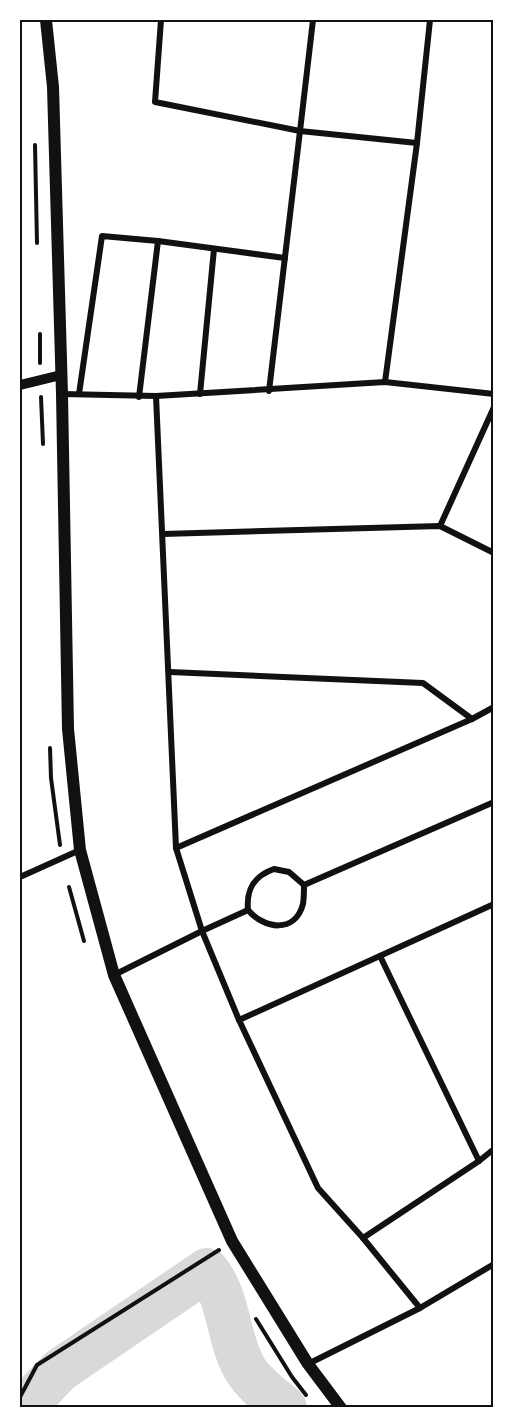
<svg xmlns="http://www.w3.org/2000/svg" width="513" height="1427" viewBox="0 0 513 1427" font-family="'Work Sans',sans-serif">
<rect width="100%" height="100%" fill="#fff"/>
<g fill="none" stroke-linecap="round" stroke-linejoin="round">
<path stroke="#d9d9d9" stroke-width="44" d="M27,1408L36,1395L60,1370L207,1270C230,1298 227,1338 245,1369C254,1384 271,1396 285,1408"/>
<g stroke="#111" stroke-width="4">
<path d="M35,145L37,243"/>
<path d="M40,363V334"/>
<path d="M41,397L43,444"/>
<path d="M50,748L51,778L60,845"/>
<path d="M69,887L84,941"/>
<path d="M256,1319L292,1377L306,1395"/>
<path d="M20,1397L37,1365L219,1250"/>
</g>
<g stroke="#111" stroke-width="6">
<path d="M161,20L155,102L300,131L269,391"/>
<path d="M313,20L300,131L417,143"/>
<path d="M158,241L285,258"/>
<path d="M385,382L417,143L430,20"/>
<path d="M62,394L156,396L385,382L494,394"/>
<path d="M79,394L102,236L158,241L139,397"/>
<path d="M200,394L214,249"/>
<path d="M156,396L176,848L202,931L239,1020L318,1188L363,1238L420,1308"/>
<path d="M440,526L494,407"/>
<path d="M163,534L440,526L494,553"/>
<path d="M170,672L423,683L472,719"/>
<path d="M176,848L472,719L494,707"/>
<path d="M274,869L289,872L304,885C304,891 304,898 303,904C295,934 264,929 248,910C246,889 254,876 274,869Z"/>
<path d="M20,877L80,850"/>
<path d="M304,885L494,802"/>
<path d="M380,956L479,1161"/>
<path d="M114,975L202,931L248,910"/>
<path d="M239,1020L494,904"/>
<path d="M363,1238L479,1161L494,1149"/>
<path d="M308,1364L420,1308L494,1264"/>
</g>
<path stroke="#111" stroke-width="10" d="M20,385L61,375"/>
<path stroke="#111" stroke-width="12" d="M46,20L53,87L62,394L68,729L80,850L114,975L232,1241L308,1364L341,1408"/>
</g>
<rect width="513" height="1427" fill="none" stroke="#ffffff" stroke-width="42"/>
<rect x="21" y="21" width="471" height="1385" fill="none" stroke="#111" stroke-width="2"/>
</svg>
